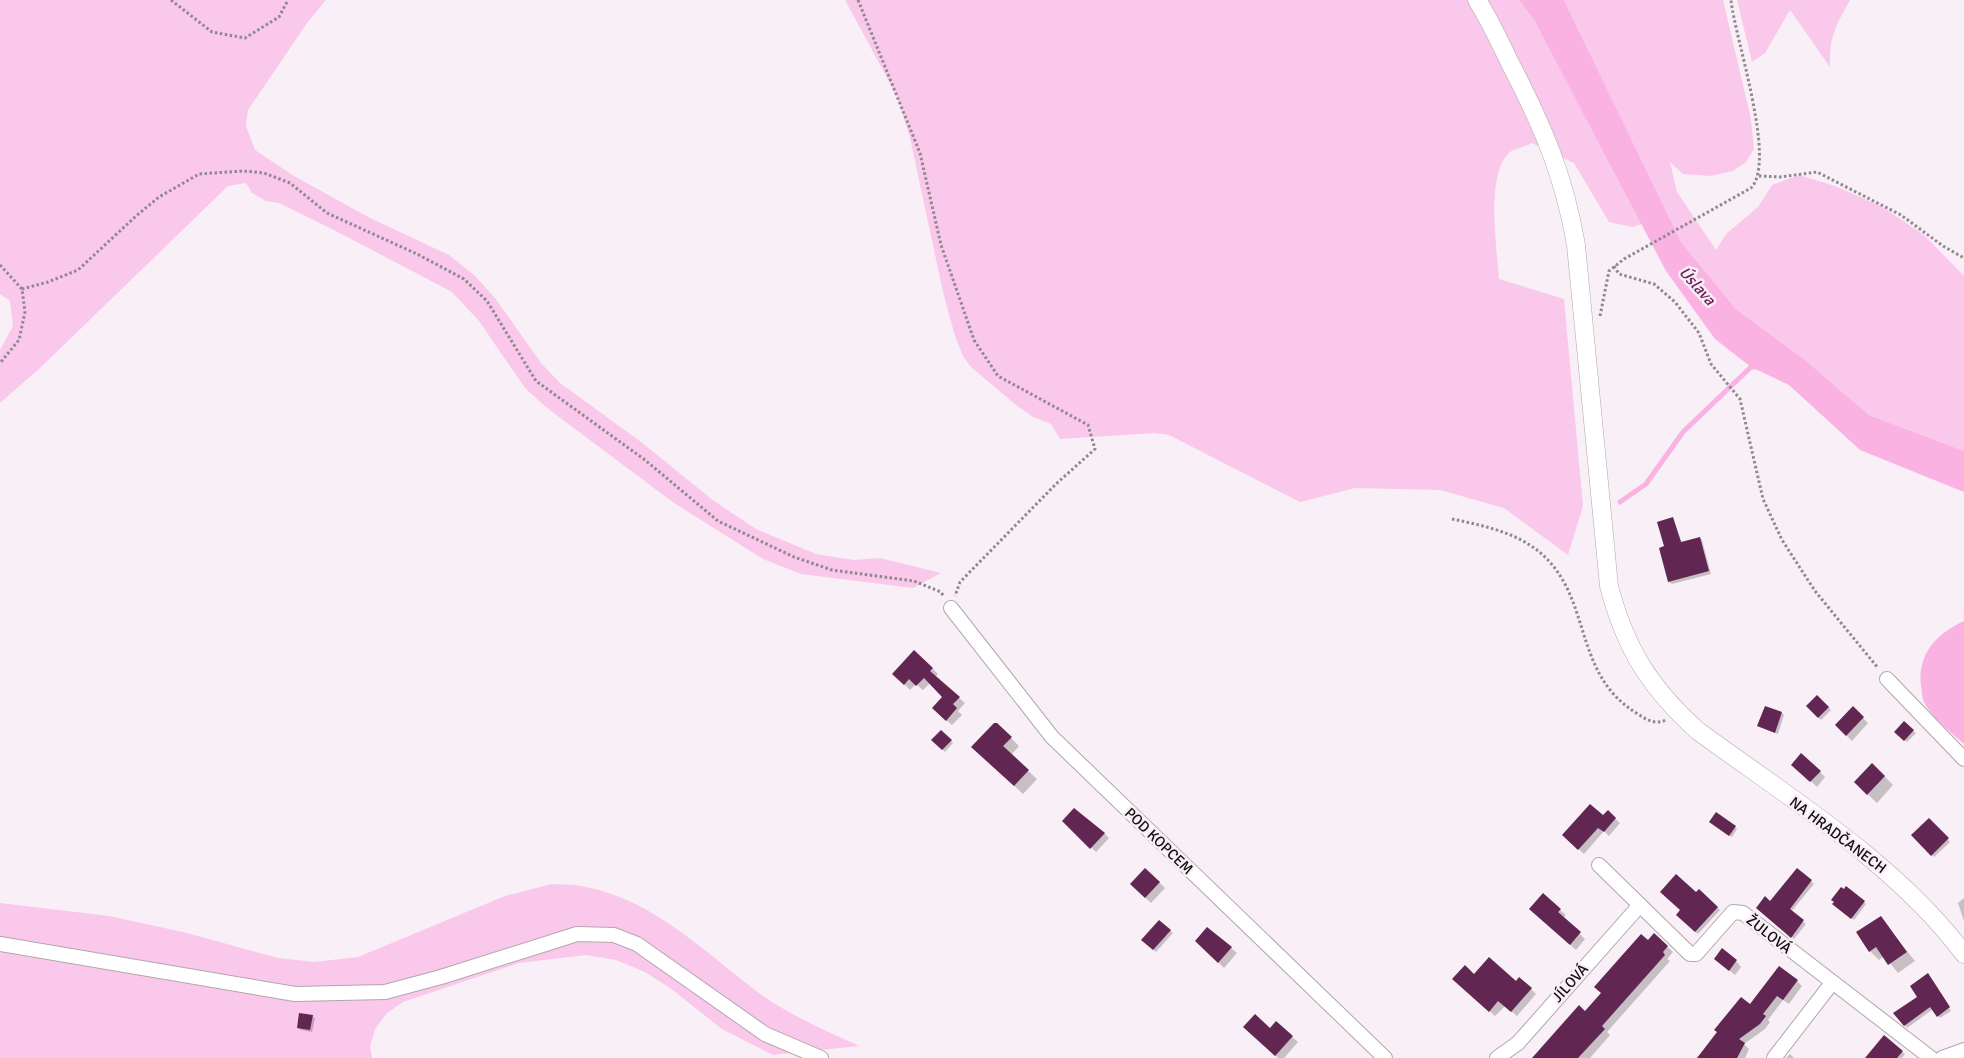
<svg xmlns="http://www.w3.org/2000/svg" width="1964" height="1058" viewBox="0 0 1964 1058" font-family="Signika,sans-serif">
<rect width="100%" height="100%" fill="#f9eff6"/>
<g fill="#fac8ea">
<path d="M0,0H326L307,23L248,110L246,126L255,150L294,176L370,218L449,255L475,276L495,298L541,363L560,383L641,442L714,501L756,529L816,554L854,560L880,558L941,573L913,588L801,574L763,559L674,503L547,408L525,388L479,321L452,292L334,230L279,203L266,201L252,193L246,183L228,186L39,369L0,403V350L13,326L10,301L0,294Z"/>
<path d="M845,0H1519L1534,20L1642,224L1632,227L1609,222L1574,163L1532,143C1525,147 1515,148 1510,152C1485,173 1497,249 1499,279L1564,299L1583,506L1568,555L1504,508L1440,490L1355,488L1300,502L1169,435L1155,433L1060,439L1051,424L1033,417L1016,405L971,367L963,356L955,336L943,292L910,138L897,96Z"/>
<path d="M1564,0H1723L1751,119L1754,149L1746,162L1733,171L1711,176L1683,174L1670,162L1677,192L1716,250L1726,234L1758,207L1772,185L1799,175L1835,186L1881,206L1924,235L1964,276V451L1869,415L1805,360L1736,309L1681,242Z"/>
<path d="M1737,0H1850C1836,26 1829,36 1830,67L1790,10L1765,53L1752,62Z"/>
<path d="M552,884C563,885 575,884 586,887C656,901 704,952 759,993C789,1015 825,1030 859,1046L773,1055L722,1029L670,988L645,972L616,960L586,955L519,963L403,1002L387,1013L375,1029L370,1047L372,1058H0V903L109,916L187,933L278,958L314,962L358,957L505,896Z"/>
</g>
<g fill="#fab2e3">
<path d="M1519,0H1564L1681,242L1736,309L1805,360L1869,415L1964,451V492L1860,450L1789,385L1751,367L1715,339L1666,271L1534,20Z"/>
<path d="M1964,621V744C1951,732 1932,718 1924,702C1922,698 1922,691 1921,686C1917,654 1937,633 1964,621Z"/>
</g>
<g fill="#0003">
<path d="M1673,519L1682,543L1700,538L1702,540L1711,574L1672,584L1669,582L1660,549L1665,547Z"/>
<path d="M932,668L938,674L935,677L965,703L958,711L962,715L952,725L939,714L944,697L930,683L923,690L916,684L910,690L894,674Z"/>
<path d="M1817,696L1831,710L1821,720L1807,706Z"/>
<path d="M1853,708L1868,723L1852,741L1836,725Z"/>
<path d="M1782,713L1784,715L1778,734L1759,726Z"/>
<path d="M1904,723L1916,733L1907,742L1896,732Z"/>
<path d="M941,732L953,743L945,752L933,740Z"/>
<path d="M1011,738L1019,746L1011,755L1037,779L1023,794L981,755Z"/>
<path d="M1872,764L1893,785L1877,803L1855,782Z"/>
<path d="M1799,770L1820,772L1825,777L1817,787Z"/>
<path d="M1608,812L1620,823L1609,836L1604,831L1584,854L1569,840Z"/>
<path d="M1929,820L1950,842L1934,857L1913,835Z"/>
<path d="M1064,821L1104,833L1109,838L1096,852Z"/>
<path d="M1713,824L1735,827L1737,829L1732,837Z"/>
<path d="M1145,869L1165,888L1151,903L1131,884Z"/>
<path d="M1797,870L1814,884L1791,912L1806,924L1794,939L1760,910L1771,902Z"/>
<path d="M1699,891L1720,910L1698,934L1677,915Z"/>
<path d="M1964,898V921L1958,903Z"/>
<path d="M1864,902L1866,904L1854,920L1836,907Z"/>
<path d="M1560,910L1566,915L1563,918L1585,939L1576,950L1537,914Z"/>
<path d="M1880,918L1915,961L1898,973L1884,956L1879,960L1870,951Z"/>
<path d="M1160,922L1173,933L1156,952L1143,940Z"/>
<path d="M1654,935L1673,952L1667,959L1670,961L1607,1032L1610,1035L1590,1058H1541L1585,1012Z"/>
<path d="M1197,941L1231,948L1237,953L1224,968Z"/>
<path d="M1715,959L1736,961L1741,967L1735,975Z"/>
<path d="M1474,975L1516,982L1531,989L1536,994L1517,1016L1505,1006L1495,1016L1460,985Z"/>
<path d="M1928,976L1951,1011L1940,1018L1933,1009L1907,1028L1895,1013L1918,997Z"/>
<path d="M1797,981L1802,986L1789,1004L1783,1000L1768,1020L1770,1022L1765,1029L1744,1044L1749,1049L1745,1058H1697L1719,1032L1750,1006Z"/>
<path d="M312,1016L315,1018L312,1032L301,1030L298,1028Z"/>
<path d="M1270,1029L1292,1037L1298,1042L1284,1058H1278L1250,1033Z"/>
<path d="M1884,1037L1905,1054L1902,1058H1867Z"/>
<path d="M1790,1054L1794,1058H1786Z"/>
</g>
<g fill="none" stroke-linecap="round" stroke-linejoin="round">
<path stroke="#fab2e3" stroke-width="5" d="M1620,502L1646,484L1683,432L1751,367H1757"/>
</g>
<g fill="#612651">
<path d="M1673,517L1681,542L1700,537L1709,571L1668,582L1659,548L1664,546L1657,522Z"/>
<path d="M914,650L933,668L930,671L960,697L953,704L957,708L946,721L932,708L942,697L924,678L916,686L909,679L904,685L892,674Z"/>
<path d="M1817,695L1829,707L1818,718L1806,706Z"/>
<path d="M1765,706L1782,712L1775,733L1757,726Z"/>
<path d="M1853,706L1864,717L1846,736L1835,725Z"/>
<path d="M1904,721L1914,730L1904,741L1894,732Z"/>
<path d="M994,723H997L1012,737L1003,746L1029,770L1014,786L971,747Z"/>
<path d="M941,730L952,740L942,750L931,740Z"/>
<path d="M1801,753L1821,771L1810,782L1791,765Z"/>
<path d="M1872,763L1885,776L1867,795L1854,782Z"/>
<path d="M1590,804L1603,815L1608,810L1616,818L1604,832L1598,828L1578,850L1562,835Z"/>
<path d="M1074,808L1105,833L1090,849L1062,821Z"/>
<path d="M1716,812L1736,826L1729,836L1709,822Z"/>
<path d="M1929,818L1949,838L1931,856L1911,835Z"/>
<path d="M1145,868L1160,882L1145,898L1130,884Z"/>
<path d="M1797,868L1812,880L1790,909L1804,920L1791,938L1756,908L1765,896L1770,901Z"/>
<path d="M1676,874L1696,892L1699,889L1718,907L1695,932L1676,915L1680,910L1660,892Z"/>
<path d="M1846,886L1865,901L1851,919L1832,904L1834,902L1831,900L1841,887L1844,889Z"/>
<path d="M1543,893L1561,909L1558,912L1581,932L1570,945L1529,909Z"/>
<path d="M1881,916L1907,952L1888,965L1876,947L1869,952L1856,932Z"/>
<path d="M1159,920L1171,930L1153,950L1141,940Z"/>
<path d="M1207,927L1232,947L1218,963L1195,941Z"/>
<path d="M1654,933L1668,946L1663,952L1665,955L1602,1026L1605,1029L1578,1058H1532L1579,1005L1585,1011L1601,993L1594,987L1641,934L1648,940Z"/>
<path d="M1722,948L1737,960L1729,971L1714,959Z"/>
<path d="M1489,957L1516,981L1519,977L1532,988L1511,1012L1498,1001L1489,1012L1452,979L1465,965L1474,974Z"/>
<path d="M1779,966L1798,980L1783,1000L1777,996L1763,1014L1766,1016L1760,1024L1739,1039L1745,1043L1737,1058H1697L1717,1032L1714,1030L1741,997L1750,1004Z"/>
<path d="M1928,973L1950,1007L1937,1017L1930,1007L1904,1026L1893,1013L1917,997L1910,986Z"/>
<path d="M299,1013L313,1015L310,1030L297,1028Z"/>
<path d="M1255,1014L1270,1028L1276,1021L1293,1036L1275,1056L1243,1027Z"/>
<path d="M1884,1035L1903,1051L1897,1058H1865Z"/>
</g>
<g fill="none" stroke-linecap="round" stroke-linejoin="round">
<g stroke="#b0a7ad" stroke-width="16">
<g id="minor">
<path d="M951,608L1052,737L1385,1058"/>
<path d="M1887,679L1964,759"/>
<path d="M1599,865L1690,954H1696L1733,912L1743,913L1931,1058"/>
<path d="M0,944L295,994L385,992L441,977L577,934L614,935L637,944L765,1034L821,1058"/>
<path d="M1497,1058L1518,1043L1640,905"/>
<path d="M1774,1058L1832,983"/>
<path d="M1942,1058L1964,1050"/>
</g>
</g>
<g stroke="#b0a7ad" stroke-width="19">
<path id="tertiary" d="M1477,0C1490,20 1500,43 1511,65C1543,127 1564,175 1576,245L1609,586C1625,648 1650,688 1698,731C1788,797 1897,864 1964,954"/>
</g>
<g stroke="#8f888d" stroke-width="3" stroke-dasharray="2.5 2.5" stroke-linecap="butt">
<path d="M171,0L212,32L245,38L279,17L288,0"/>
<path d="M858,0L920,153L941,245L974,340L998,376L1088,425L1095,449L1056,484L960,582L955,596"/>
<path d="M1759,176L1780,177L1817,172L1901,215L1943,246L1964,258"/>
<path d="M0,265L22,289L25,312L19,340L0,363"/>
<path d="M1614,266L1619,274L1654,284L1675,302L1699,333L1711,364L1740,399L1763,499L1782,540L1815,591L1878,668"/>
<path d="M22,289L48,282L78,270L136,216L159,197L199,174L243,171L264,173L290,183L327,213L417,254L464,279L487,301L536,381L645,460L718,521L794,557L832,570L914,581L941,592L944,597"/>
<path d="M1600,316L1609,271L1624,259L1751,188C1777,161 1735,39 1731,0"/>
<path d="M1452,519C1485,526 1521,533 1546,558C1592,604 1574,676 1638,714C1647,720 1655,725 1666,720"/>
</g>
<use href="#minor" stroke="#fff" stroke-width="14"/>
<use href="#tertiary" stroke="#fff" stroke-width="18"/>
</g>
<g text-anchor="middle" dominant-baseline="central" stroke-width="5" stroke-linejoin="round" paint-order="stroke">
<g font-size="15" fill="#110e10" stroke="#f9eff6">
<text transform="translate(1838 835) rotate(37)">NA HRADČANECH</text>
<text transform="translate(1159 841) rotate(44)">POD KOPCEM</text>
<text transform="translate(1769 934) rotate(38)">ŽULOVÁ</text>
<text transform="translate(1570 983) rotate(-48)">JÍLOVÁ</text>
</g>
<g font-size="16" font-style="italic" fill="#6f205c" stroke="#f9eff6">
<text transform="translate(1697 286) rotate(48)">Úslava</text>
</g>
</g>
</svg>
